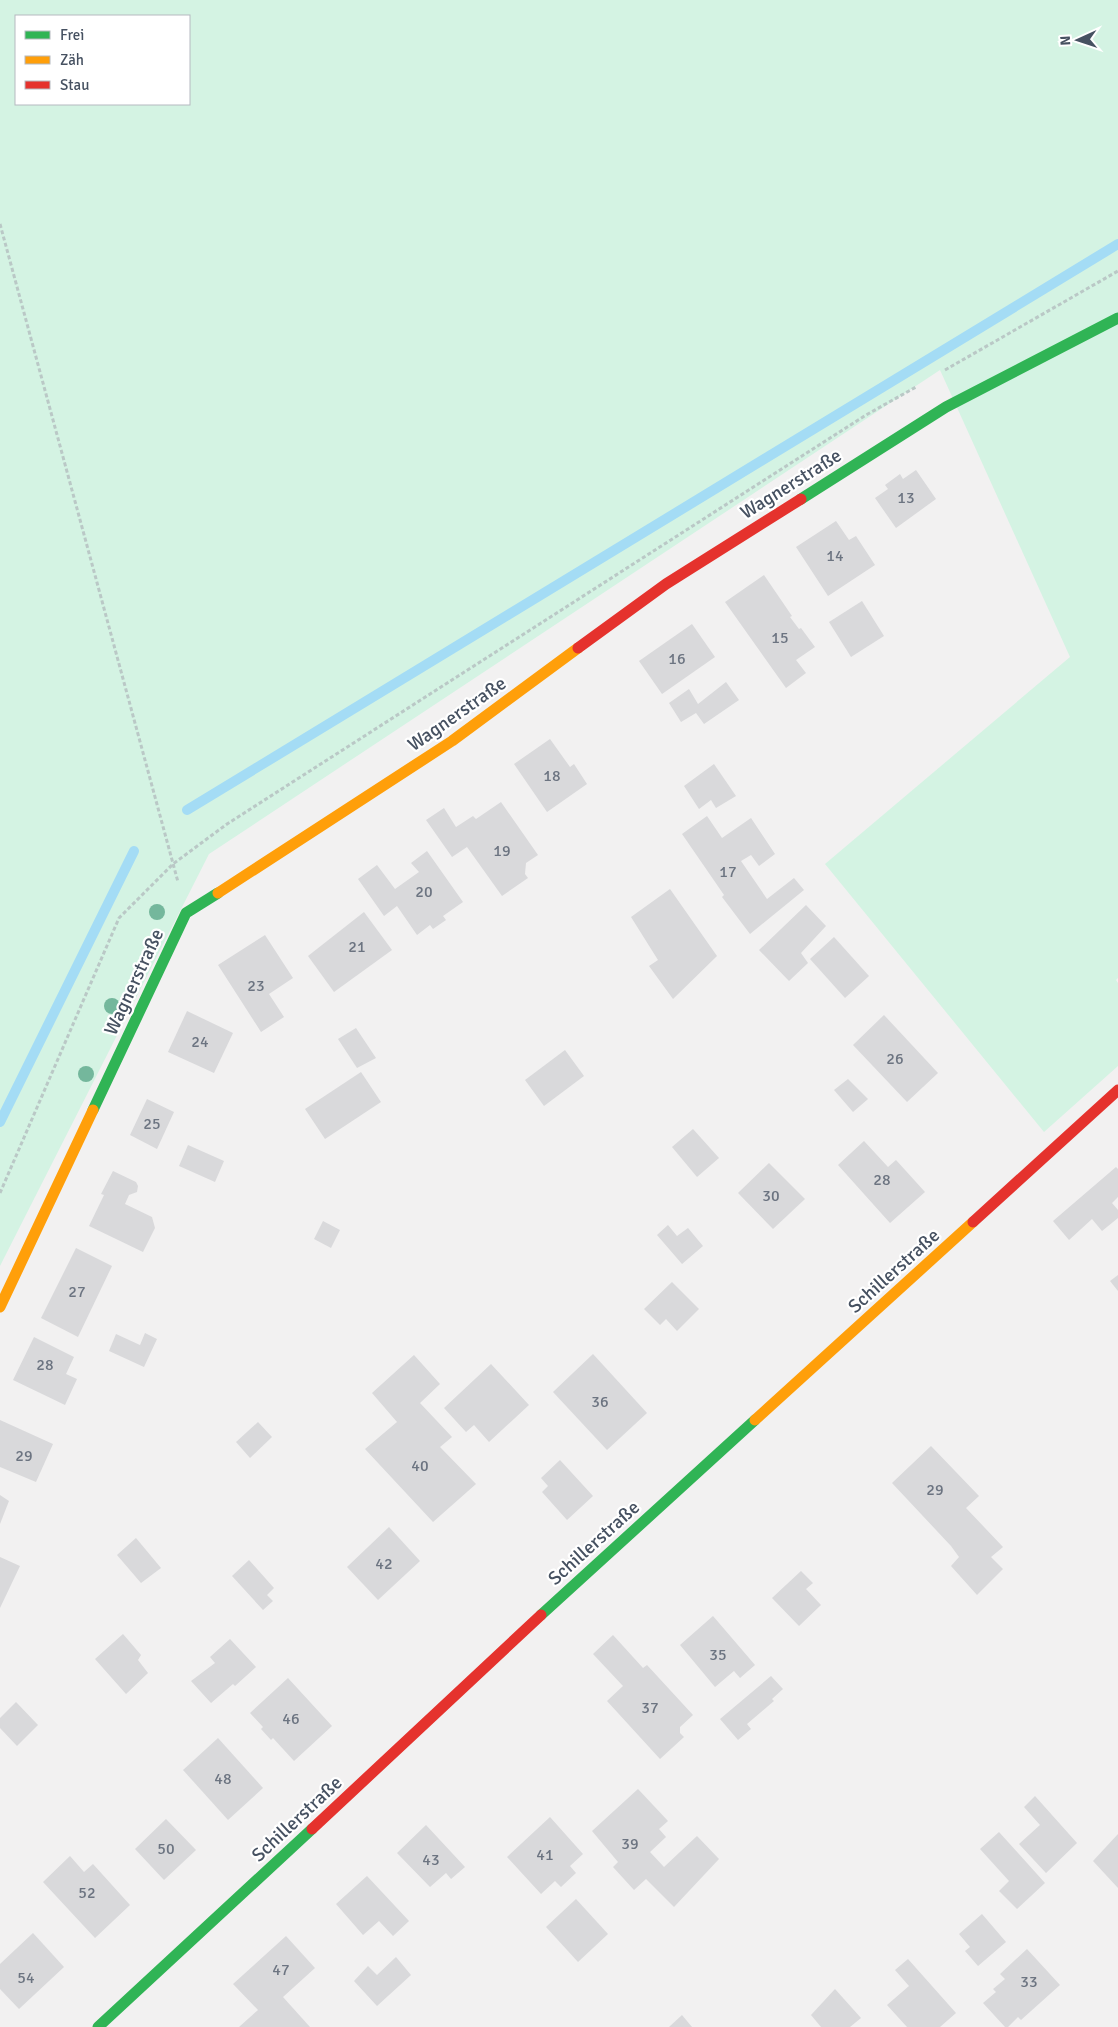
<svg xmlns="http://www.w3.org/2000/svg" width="1118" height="2027" viewBox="0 0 1118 2027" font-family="Signika,sans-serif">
<rect width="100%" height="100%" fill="#f2f1f1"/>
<path fill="#d4f3e3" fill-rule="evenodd" d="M0,0H1118V978L1116,980L1118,983V1066L1044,1132L825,864L1070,657L940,370L209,854L0,1266ZM16,16H189V104H16Z"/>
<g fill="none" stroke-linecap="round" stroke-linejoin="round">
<g stroke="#a4dcf5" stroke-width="10">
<path d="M187,810L1118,244"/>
<path d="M0,1122L134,851"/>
</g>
</g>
<g fill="#d9d9db">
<path d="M916,470L936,499L896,528L875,498L888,489L885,485L900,474L903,479Z"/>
<path d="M836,521L849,540L856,536L875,565L828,596L796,547Z"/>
<path d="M764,575L792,616L790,617L799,629L801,628L815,647L796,660L806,673L786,688L725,602Z"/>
<path d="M862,601L884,636L851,657L829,622Z"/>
<path d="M692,624L715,657L662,694L639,661Z"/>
<path d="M726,682L739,700L704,724L696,713L681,722L669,703L689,689L698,704Z"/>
<path d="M550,739L570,767L574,764L587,784L547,812L514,764Z"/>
<path d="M714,764L736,796L716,808L711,800L699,809L684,786Z"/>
<path d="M501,802L538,855L526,863L525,874L528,878L502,896L467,847L452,857L426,820L444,808L456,827L473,816L476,819Z"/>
<path d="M707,816L722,838L751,818L775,854L759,866L751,855L741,861L767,899L794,878L804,890L750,934L722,897L724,895L682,834Z"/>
<path d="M427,851L463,902L443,916L446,920L433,929L430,925L417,935L397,906L384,916L358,879L377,865L395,889L419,872L411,863Z"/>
<path d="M670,889L717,956L673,999L649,966L658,960L631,917Z"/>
<path d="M806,905L826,926L801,953L808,963L789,981L759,950Z"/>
<path d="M364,912L392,950L334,992L308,956Z"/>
<path d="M265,935L293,978L269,994L284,1017L261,1032L218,965Z"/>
<path d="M834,937L869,976L845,998L810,959Z"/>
<path d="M187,1011L233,1033L214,1073L168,1052Z"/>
<path d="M884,1015L938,1073L907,1102L853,1045Z"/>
<path d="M356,1028L376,1058L357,1068L338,1039Z"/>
<path d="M565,1050L584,1076L544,1106L525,1080Z"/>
<path d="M361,1072L381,1102L325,1139L305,1109Z"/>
<path d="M848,1079L868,1099L853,1112L834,1090Z"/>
<path d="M147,1099L174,1112L157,1149L130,1135Z"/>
<path d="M693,1129L719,1158L697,1177L672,1147Z"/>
<path d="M864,1141L888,1167L896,1160L925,1192L890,1223L838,1165Z"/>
<path d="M188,1145L224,1161L215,1182L179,1166Z"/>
<path d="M769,1163L805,1199L773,1229L738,1193Z"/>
<path d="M1116,1167L1118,1169V1197L1112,1203L1118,1210V1218L1102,1231L1092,1219L1069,1240L1053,1221Z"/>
<path d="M113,1171L136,1182L138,1186L137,1192L129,1195L125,1204L152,1217L155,1228L143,1252L89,1226L104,1195L101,1194Z"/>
<path d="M323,1221L340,1230L331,1248L314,1239Z"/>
<path d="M668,1225L677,1236L688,1228L703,1246L682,1264L657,1235Z"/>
<path d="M76,1248L112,1266L78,1337L41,1318Z"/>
<path d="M1118,1275V1291L1110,1281Z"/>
<path d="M672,1282L699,1309L677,1331L666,1319L660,1325L644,1309Z"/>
<path d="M145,1333L157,1339L144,1367L109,1351L116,1334L140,1345Z"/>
<path d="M34,1337L74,1357L66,1374L77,1379L65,1405L13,1380Z"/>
<path d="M593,1354L647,1413L607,1450L553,1392Z"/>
<path d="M414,1355L440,1384L420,1403L452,1437L440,1447L476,1484L433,1522L365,1449L397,1422L372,1393Z"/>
<path d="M491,1364L529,1405L489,1442L474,1425L466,1432L444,1408Z"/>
<path d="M0,1420L53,1444L36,1482L0,1467Z"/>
<path d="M258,1422L272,1437L250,1458L236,1442Z"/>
<path d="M931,1446L979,1496L966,1508L1003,1547L991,1557L1003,1569L977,1595L951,1566L959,1557L951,1546L892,1483Z"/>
<path d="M560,1460L593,1496L567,1520L542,1492L548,1486L541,1478Z"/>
<path d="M0,1495L9,1501L0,1524Z"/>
<path d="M389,1527L420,1561L378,1600L347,1567Z"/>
<path d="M136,1538L161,1568L141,1583L117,1555Z"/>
<path d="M0,1557L20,1566L0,1608Z"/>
<path d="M249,1560L274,1588L267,1595L273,1601L263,1610L232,1576Z"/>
<path d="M801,1571L813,1583L806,1589L821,1605L799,1626L772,1598Z"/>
<path d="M713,1616L755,1665L740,1678L734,1671L715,1687L680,1645Z"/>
<path d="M123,1634L141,1655L138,1660L148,1673L126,1694L95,1659Z"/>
<path d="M613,1635L643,1668L647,1665L693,1715L680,1727V1733L684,1737L660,1759L607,1701L623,1686L593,1654Z"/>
<path d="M230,1639L256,1667L235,1686L233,1684L211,1703L191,1681L215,1663L210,1657Z"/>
<path d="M771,1676L783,1689L772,1699L774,1701L747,1724L751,1729L738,1740L720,1719Z"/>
<path d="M288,1678L332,1726L294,1761L273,1738L271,1740L261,1729L263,1727L250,1713Z"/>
<path d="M16,1702L38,1725L17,1746L0,1728V1718Z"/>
<path d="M218,1738L263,1788L228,1820L183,1770Z"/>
<path d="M638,1789L668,1821L659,1829L666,1837L650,1852L664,1867L697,1836L719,1859L674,1907L646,1879L634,1890L613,1867L618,1862L592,1831Z"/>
<path d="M1035,1796L1077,1843L1046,1873L1019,1844L1040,1825L1024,1807Z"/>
<path d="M550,1817L583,1854L570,1866L576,1873L561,1887L555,1881L541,1894L507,1857Z"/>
<path d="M166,1819L196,1850L164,1880L135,1849Z"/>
<path d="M426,1825L465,1867L451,1879L446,1873L430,1887L397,1853Z"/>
<path d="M999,1832L1045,1883L1017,1909L999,1891L1009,1881L980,1849Z"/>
<path d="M1118,1834V1888L1093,1861Z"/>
<path d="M70,1856L84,1872L93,1864L130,1905L95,1938L43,1882Z"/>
<path d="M367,1876L409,1921L393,1936L379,1921L363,1935L336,1904Z"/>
<path d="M576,1899L608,1934L578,1962L546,1927Z"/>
<path d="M982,1914L1006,1942L978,1966L965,1951L970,1947L959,1934Z"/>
<path d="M33,1933L64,1967L19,2009L0,1989V1964Z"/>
<path d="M286,1936L315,1968L283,1997L310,2027H239L258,2010L233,1984Z"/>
<path d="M1027,1949L1060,1985L1021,2020L1018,2017L1008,2027H1005L983,2003L996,1992L993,1989L1005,1979L1000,1974Z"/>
<path d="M396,1957L411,1975L377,2006L354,1981L368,1966L377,1975Z"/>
<path d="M908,1959L956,2013L940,2027H907L887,2005L909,1986L895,1970Z"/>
<path d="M835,1989L861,2018L850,2027H821L811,2015Z"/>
<path d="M682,2015L692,2027H669Z"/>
</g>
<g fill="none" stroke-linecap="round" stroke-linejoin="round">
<g stroke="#bac8c6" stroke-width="3" stroke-dasharray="4 2.5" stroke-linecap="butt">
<path d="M0,224L178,882"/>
<path d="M945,370L1118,271"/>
<path d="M0,1193L119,918L173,864L227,824L866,415L916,387"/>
</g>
<g stroke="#30b455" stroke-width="11">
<path d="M801,499L946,407L1118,318"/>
<path d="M93,1110L186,913L218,893"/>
<path d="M541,1615L755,1420"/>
<path d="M98,2027L312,1829"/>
</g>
<g stroke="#ff9f0a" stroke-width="11">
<path d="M218,893L452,741L578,648"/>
<path d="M0,1307L93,1110"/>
<path d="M755,1420L973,1222"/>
</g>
<g stroke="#e5322d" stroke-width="11">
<path d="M578,648L666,584L801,499"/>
<path d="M973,1222L1118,1090"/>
<path d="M312,1829L541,1615"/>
</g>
</g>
<g fill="#74b79c">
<circle cx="157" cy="912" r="8"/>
<circle cx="112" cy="1006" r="8"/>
<circle cx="86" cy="1074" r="8"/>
</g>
<g text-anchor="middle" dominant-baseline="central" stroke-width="4.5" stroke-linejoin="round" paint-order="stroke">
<g font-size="16" fill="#6c7481">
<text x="906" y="498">13</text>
<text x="835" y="556">14</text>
<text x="780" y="638">15</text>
<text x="677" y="659">16</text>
<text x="552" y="776">18</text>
<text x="502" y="851">19</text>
<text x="728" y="872">17</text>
<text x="424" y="892">20</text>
<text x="357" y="947">21</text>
<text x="256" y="986">23</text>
<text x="200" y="1042">24</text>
<text x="895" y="1059">26</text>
<text x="152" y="1124">25</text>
<text x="882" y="1180">28</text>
<text x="771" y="1196">30</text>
<text x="77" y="1292">27</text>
<text x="45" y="1365">28</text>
<text x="600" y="1402">36</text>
<text x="24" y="1456">29</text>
<text x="420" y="1466">40</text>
<text x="935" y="1490">29</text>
<text x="384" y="1564">42</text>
<text x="718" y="1655">35</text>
<text x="650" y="1708">37</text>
<text x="291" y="1719">46</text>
<text x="223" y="1779">48</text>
<text x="630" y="1844">39</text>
<text x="166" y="1849">50</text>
<text x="545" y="1855">41</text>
<text x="431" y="1860">43</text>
<text x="87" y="1893">52</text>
<text x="281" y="1970">47</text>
<text x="26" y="1978">54</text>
<text x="1029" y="1982">33</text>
</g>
<g font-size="19" fill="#465161" stroke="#fff">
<text transform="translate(791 484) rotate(-32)">Wagnerstraße</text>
<text transform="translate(457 714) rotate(-35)">Wagnerstraße</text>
<text transform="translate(134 982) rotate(-65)">Wagnerstraße</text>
<text transform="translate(894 1271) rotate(-42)">Schillerstraße</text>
<text transform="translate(594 1543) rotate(-42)">Schillerstraße</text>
<text transform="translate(297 1819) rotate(-43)">Schillerstraße</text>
</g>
</g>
<rect x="15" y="15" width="175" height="90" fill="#ffffff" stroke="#b5b9c0"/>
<rect x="25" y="31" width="25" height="8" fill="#30b455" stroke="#b5b9c0"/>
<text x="60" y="40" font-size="15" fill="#465161">Frei</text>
<rect x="25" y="56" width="25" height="8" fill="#ff9f0a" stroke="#b5b9c0"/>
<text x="60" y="65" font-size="15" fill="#465161">Zäh</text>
<rect x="25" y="81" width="25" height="8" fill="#e5322d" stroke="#b5b9c0"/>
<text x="60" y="90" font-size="15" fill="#465161">Stau</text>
<g transform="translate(1078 40) rotate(267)" stroke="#ffffff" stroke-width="4" paint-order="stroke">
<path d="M0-4L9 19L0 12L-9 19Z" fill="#465161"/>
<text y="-8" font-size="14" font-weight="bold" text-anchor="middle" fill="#465161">N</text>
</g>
</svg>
